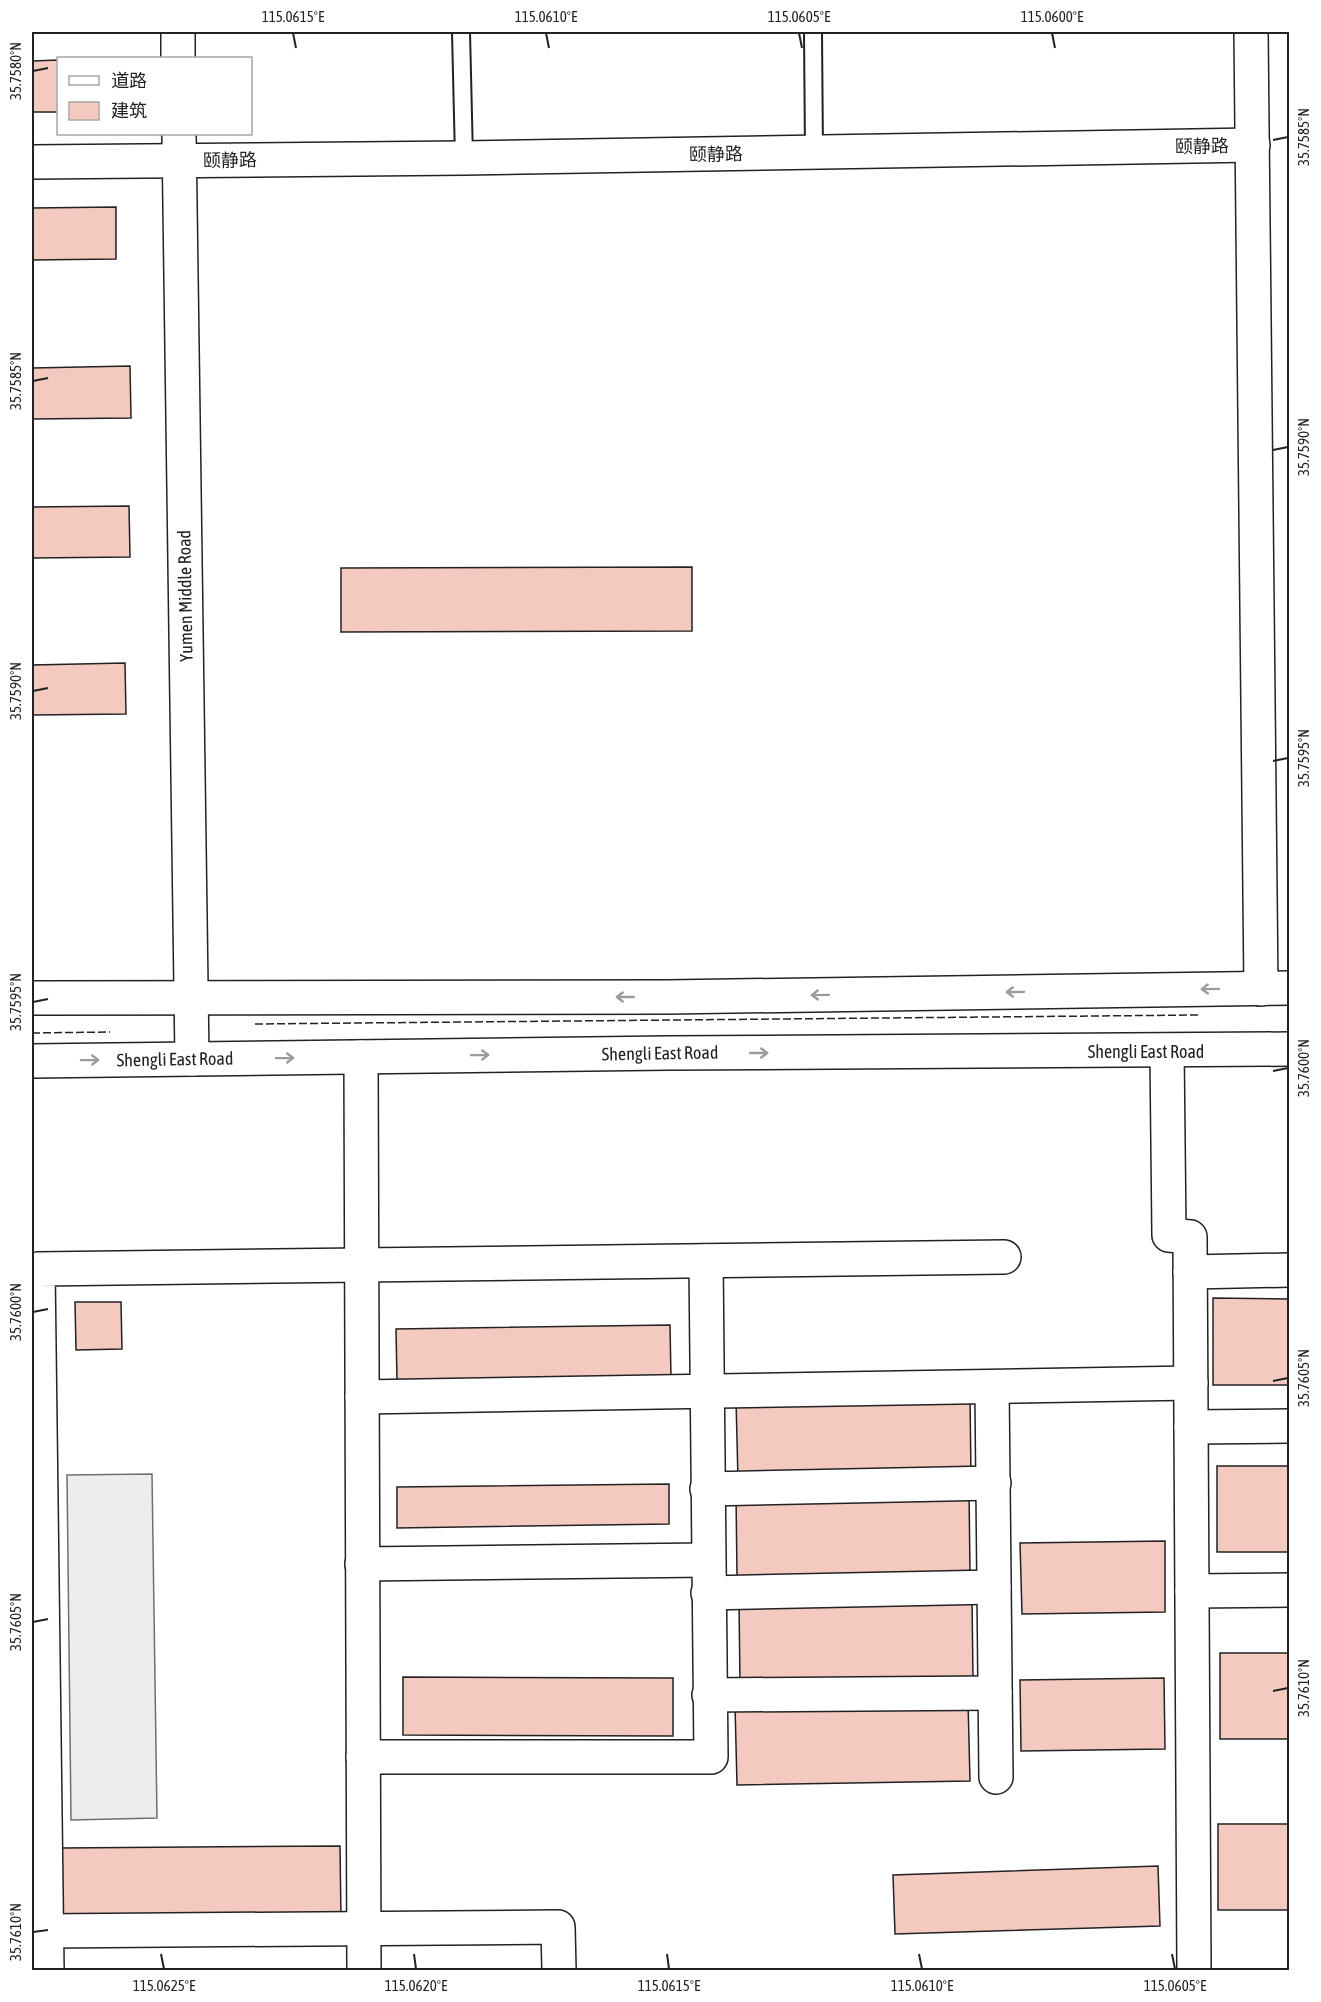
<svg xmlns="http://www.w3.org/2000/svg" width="1321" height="2002" viewBox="0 0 1321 2002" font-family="'Asap Condensed','Noto Sans SC',sans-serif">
<rect width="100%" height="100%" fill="#fff"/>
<path fill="#ededed" stroke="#6f6f6f" stroke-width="1.5" d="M152,1474L157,1818L71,1820L67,1475Z"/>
<g fill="#f3c9c0" stroke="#222" stroke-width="1.5">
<path d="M58,60V112H32V61Z"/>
<path d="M116,207V259L32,260V208Z"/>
<path d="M130,366L131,418L32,419V368Z"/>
<path d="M129,506L130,557L32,558V507Z"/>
<path d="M692,567V631L341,632V568Z"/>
<path d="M125,663L126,714L32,715V665Z"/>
<path d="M1213,1298L1290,1299V1385H1213Z"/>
<path d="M75,1302H121L122,1349L76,1350Z"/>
<path d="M670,1325L671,1377L397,1381L396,1329Z"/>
<path d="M970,1396L971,1476L738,1480L736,1400Z"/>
<rect x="1217" y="1466" width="73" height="86"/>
<path d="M669,1484V1524L397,1528V1487Z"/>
<path d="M969,1491L970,1571L737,1576L736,1495Z"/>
<path d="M1165,1541V1612L1022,1614L1020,1543Z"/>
<path d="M972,1598L973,1678L740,1683L739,1602Z"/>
<rect x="1220" y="1653" width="70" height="86"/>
<path d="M403,1677L673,1678V1736L403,1735Z"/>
<path d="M1164,1678L1165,1749L1021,1751L1020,1680Z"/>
<path d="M968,1701L970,1781L737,1785L735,1705Z"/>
<rect x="1218" y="1824" width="72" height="86"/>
<path d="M340,1846L341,1920L62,1922L61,1848Z"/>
<path d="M1158,1866L1160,1926L895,1934L893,1875Z"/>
<path d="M539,1969V1970H476Z"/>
</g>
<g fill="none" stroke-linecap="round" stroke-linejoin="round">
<g stroke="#222" stroke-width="20">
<g id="lane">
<path d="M461,32L464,158"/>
<path d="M813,32L814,152"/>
</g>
</g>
<g stroke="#222" stroke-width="36">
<g id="street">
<path d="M1251,32L1261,989"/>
<path d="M32,162L464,158L1253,145"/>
<path d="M1167,1051L1169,1235L1190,1237L1194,1970"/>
<path d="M361,1057L364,1970"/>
<path d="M1190,1272L1290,1270"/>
<path d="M992,1387L996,1777"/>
<path d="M362,1397L1191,1383"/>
<path d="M1191,1427L1290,1426"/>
<path d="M707,1489L994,1483"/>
<path d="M362,1564L708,1560"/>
<path d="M1192,1591L1290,1590"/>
<path d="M708,1593L994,1587"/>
<path d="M709,1695L995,1693"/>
<path d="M363,1757H711L706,1261"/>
<path d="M47,1931L558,1927L559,1970"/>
<path d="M47,1970L38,1269L1004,1257"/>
</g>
</g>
<g stroke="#222" stroke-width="36">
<g id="secondary">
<path d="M178,32V58"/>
<path d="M179,134L192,1059"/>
<path d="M32,998L668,997L1290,988"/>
<path d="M32,1061L669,1053L1290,1049"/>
</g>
</g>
<use href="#lane" stroke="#fff" stroke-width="16"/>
<use href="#street" stroke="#fff" stroke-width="33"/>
<use href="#secondary" stroke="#fff" stroke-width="33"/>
<g stroke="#222" stroke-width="1.5" stroke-dasharray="8 3" stroke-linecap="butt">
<path d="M255,1024L1198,1015"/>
<path d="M32,1033L110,1032"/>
</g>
</g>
<defs><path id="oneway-shaft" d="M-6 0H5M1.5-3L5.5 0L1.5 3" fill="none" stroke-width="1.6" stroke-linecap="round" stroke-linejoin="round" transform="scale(1.5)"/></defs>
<g stroke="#9c9c9c">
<use href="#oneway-shaft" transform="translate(1210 989) rotate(179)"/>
<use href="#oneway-shaft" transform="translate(1015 992) rotate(179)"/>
<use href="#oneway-shaft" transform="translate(820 995) rotate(179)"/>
<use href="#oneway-shaft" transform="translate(625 997) rotate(180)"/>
<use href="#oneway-shaft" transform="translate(759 1053)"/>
<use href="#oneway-shaft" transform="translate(480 1055) rotate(-1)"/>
<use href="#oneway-shaft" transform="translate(285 1058) rotate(-1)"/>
<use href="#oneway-shaft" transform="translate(90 1060) rotate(-1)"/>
</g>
<path fill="none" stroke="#222" stroke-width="2" d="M293,33L296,48M546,33L549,48M799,33L802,48M1052,33L1055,48M33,71L48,68M1273,140L1288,137M33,381L48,378M1273,450L1288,447M33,691L48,688M1273,761L1288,758M33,1002L48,999M1273,1071L1288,1068M33,1312L48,1309M1273,1381L1288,1378M33,1622L48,1619M1273,1691L1288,1688M33,1932L48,1930M161,1954L164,1969M414,1954L416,1969M667,1954L669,1969M919,1954L922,1969M1172,1954L1175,1969"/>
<g text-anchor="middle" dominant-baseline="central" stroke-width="4.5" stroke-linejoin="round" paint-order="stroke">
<g font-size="18" fill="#222" stroke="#fff">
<text transform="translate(1202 146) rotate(-1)">颐静路</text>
<text transform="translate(716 154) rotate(-1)">颐静路</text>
<text transform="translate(230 160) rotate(-1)">颐静路</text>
<text transform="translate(185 596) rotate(-91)">Yumen Middle Road</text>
<text x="1146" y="1051">Shengli East Road</text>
<text transform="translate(660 1053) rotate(-1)">Shengli East Road</text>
<text transform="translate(175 1059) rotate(-1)">Shengli East Road</text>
</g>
</g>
<rect width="1321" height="2002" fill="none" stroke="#ffffff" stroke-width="66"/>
<rect x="57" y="57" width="195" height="78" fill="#ffffff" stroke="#a7a7a7" stroke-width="1.5"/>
<rect x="69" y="76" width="30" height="9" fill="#ffffff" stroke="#a7a7a7" stroke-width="1.5"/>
<text x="111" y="87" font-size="18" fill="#222222">道路</text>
<rect x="69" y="102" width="30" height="18" fill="#f3c9c0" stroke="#a7a7a7" stroke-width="1.5"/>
<text x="111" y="117" font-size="18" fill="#222222">建筑</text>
<rect x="33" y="33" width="1255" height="1936" fill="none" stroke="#222" stroke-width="2"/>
<g font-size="15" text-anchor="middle" fill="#222">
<text x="293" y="22">115.0615°E</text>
<text x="546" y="22">115.0610°E</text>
<text x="799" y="22">115.0605°E</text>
<text x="1052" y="22">115.0600°E</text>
<text transform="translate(16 71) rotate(-90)" y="5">35.7580°N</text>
<text transform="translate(1304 137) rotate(-90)" y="5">35.7585°N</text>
<text transform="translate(16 381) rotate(-90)" y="5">35.7585°N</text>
<text transform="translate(1304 447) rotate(-90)" y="5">35.7590°N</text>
<text transform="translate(16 691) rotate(-90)" y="5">35.7590°N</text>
<text transform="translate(1304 758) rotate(-90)" y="5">35.7595°N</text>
<text transform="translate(16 1002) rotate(-90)" y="5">35.7595°N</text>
<text transform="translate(1304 1068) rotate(-90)" y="5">35.7600°N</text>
<text transform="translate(16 1312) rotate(-90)" y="5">35.7600°N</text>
<text transform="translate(1304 1378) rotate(-90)" y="5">35.7605°N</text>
<text transform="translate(16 1622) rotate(-90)" y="5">35.7605°N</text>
<text transform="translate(1304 1688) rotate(-90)" y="5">35.7610°N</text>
<text transform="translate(16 1932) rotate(-90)" y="5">35.7610°N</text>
<text x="164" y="1991">115.0625°E</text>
<text x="416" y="1991">115.0620°E</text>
<text x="669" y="1991">115.0615°E</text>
<text x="922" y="1991">115.0610°E</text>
<text x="1175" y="1991">115.0605°E</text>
</g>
</svg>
